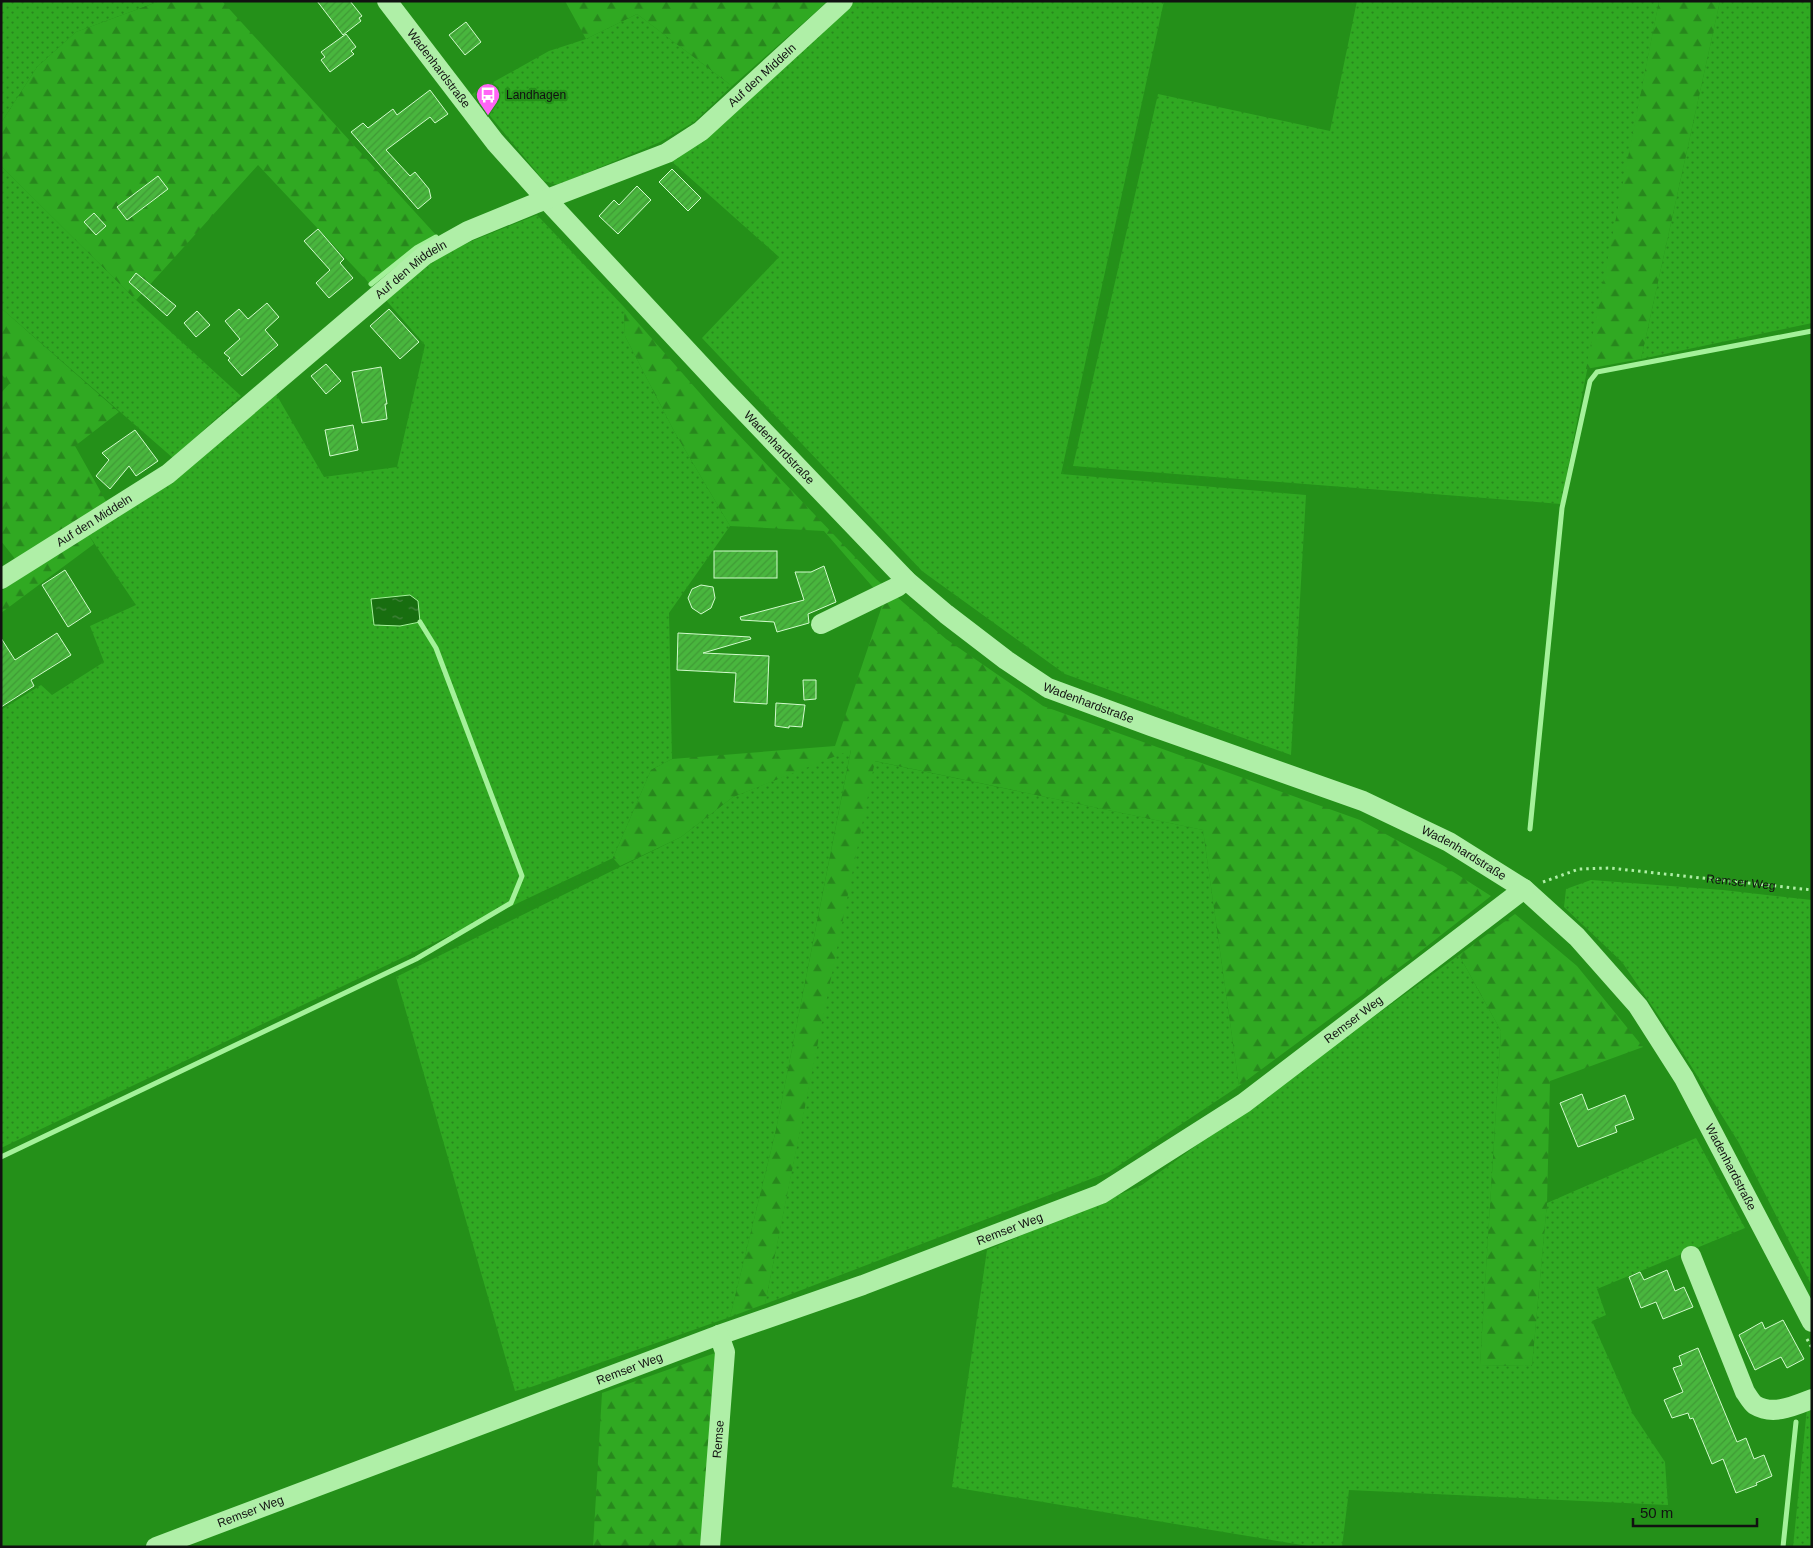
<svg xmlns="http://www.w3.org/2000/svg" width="1813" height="1548" viewBox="0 0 1813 1548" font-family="Helvetica,sans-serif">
<defs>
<pattern id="grass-dots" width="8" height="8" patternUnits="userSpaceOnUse" patternTransform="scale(1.25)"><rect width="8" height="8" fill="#30a922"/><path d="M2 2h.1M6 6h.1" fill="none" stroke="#27881c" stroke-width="1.8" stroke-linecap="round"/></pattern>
<pattern id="forest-firs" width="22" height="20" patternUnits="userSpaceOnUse" patternTransform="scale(1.25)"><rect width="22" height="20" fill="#30a922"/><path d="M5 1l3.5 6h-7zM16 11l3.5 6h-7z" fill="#27881c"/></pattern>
<pattern id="water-ripples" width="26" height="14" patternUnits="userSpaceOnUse" patternTransform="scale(1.25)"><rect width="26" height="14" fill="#186e10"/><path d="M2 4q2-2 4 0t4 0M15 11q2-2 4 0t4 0" fill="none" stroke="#488442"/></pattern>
<pattern id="building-hatch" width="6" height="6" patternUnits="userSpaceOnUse" patternTransform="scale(1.25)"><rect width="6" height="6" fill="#49b63e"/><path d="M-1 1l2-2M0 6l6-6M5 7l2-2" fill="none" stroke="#3f9b35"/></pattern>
</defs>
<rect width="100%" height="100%" fill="#249019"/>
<g fill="url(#grass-dots)">
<path d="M1,1H160L76,32L37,67L1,123Z"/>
<path d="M854,1H1164L1061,474L1306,495L1291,755L1065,674L922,571L702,338L779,257L670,160L703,139Z"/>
<path d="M1357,1H1659L1561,504L1073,466L1158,94L1330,131Z"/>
<path d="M1720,1H1812V323L1641,359Z"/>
<path d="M637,14L732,86L694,122L660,142L558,185L544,181L472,94L549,51L586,39Z"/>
<path d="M1,166L136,300L241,396L173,458L1,308Z"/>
<path d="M537,215L624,307L625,336L674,431L730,526L669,613L672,759L651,770L613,858L1,1148V710L41,685L52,695L104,662L90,626L136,605L88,534L276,394L324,477L397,467L425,345L385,299L428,262L472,241Z"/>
<path d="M851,749L776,1130L730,1317L531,1387L515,1391L396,977L681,837L733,797Z"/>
<path d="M874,761L1203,830L1239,1086L1109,1172L765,1304Z"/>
<path d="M1591,880L1723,890L1812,900V1286L1739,1143L1673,1037L1622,962L1564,907L1566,889Z"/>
<path d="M1459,955L1501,1031L1480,1365L1532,1366L1547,1203L1696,1138L1745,1228L1597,1289L1606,1315L1592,1321L1633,1414L1665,1462L1668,1505L1349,1490L1342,1547H1314L952,1487L987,1250L1142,1185Z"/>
<path d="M1812,1406V1547H1793L1807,1408Z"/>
</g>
<g fill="url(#forest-firs)">
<path d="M160,1H222L436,235L417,245L369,283L258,165L136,300L1,166V123L37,67L76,32Z"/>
<path d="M565,1H828L732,86L637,14L586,39Z"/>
<path d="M1659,1H1720L1641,359L1586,369Z"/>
<path d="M624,307L713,408L876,579L946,639L1043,706L1360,820L1444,866L1491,896L1408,961L1239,1086L1203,830L875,761L765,1304L730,1317L776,1130L851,750L733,797L681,837L620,866L613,858L651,770L672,759L835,746L884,600L824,531L730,526L674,431L625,336Z"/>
<path d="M1,308L119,412L75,446L107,503L16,560L1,541V393L10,383L1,374Z"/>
<path d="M88,534L94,544L1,613V591Z"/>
<path d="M1515,914L1577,966L1643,1047L1550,1081L1547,1203L1532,1366L1480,1365L1501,1031L1459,955Z"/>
<path d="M718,1352L704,1547H593L602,1393Z"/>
</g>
<path fill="url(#water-ripples)" stroke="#a4f19a" d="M410,595L418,601L420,622L400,626L374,625L371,599Z"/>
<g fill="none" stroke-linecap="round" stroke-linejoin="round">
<g stroke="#a4f19a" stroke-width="5">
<path d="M371,284L416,248L436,237"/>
<path d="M1530,829L1562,508L1590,381L1597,372L1812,331"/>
<path d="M1,1157L416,959L511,903L522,876L436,648L420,622"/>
<path d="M1783,1547L1796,1422"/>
</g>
</g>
<g fill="url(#building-hatch)" stroke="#d2fbcd">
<path d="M317,1H350L362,16L359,18L361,21L343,35Z"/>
<path d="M466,22L481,42L465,55L449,35Z"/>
<path d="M346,34L356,47L351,51L354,54L330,72L321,60L325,57L321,52Z"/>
<path d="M430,90L448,114L435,123L430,117L386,150L410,176L415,172L429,189L431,198L418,209L351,132L363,123L368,128L393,109L397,115Z"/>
<path d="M672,169L701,198L688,211L659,182Z"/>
<path d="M158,176L168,189L127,220L117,207Z"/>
<path d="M637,186L651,200L618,234L599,216L614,200L619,205Z"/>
<path d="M94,213L106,226L96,235L84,222Z"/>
<path d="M318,229L344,259L340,263L353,278L329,298L316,283L330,270L304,241Z"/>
<path d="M136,273L176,306L167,316L129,282Z"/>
<path d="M267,303L279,317L265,330L278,345L242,376L228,360L230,358L224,353L240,339L225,321L239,309L248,319Z"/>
<path d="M389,309L419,342L400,359L370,326Z"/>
<path d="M197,311L210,325L196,337L184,323Z"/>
<path d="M326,364L341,381L326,394L311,376Z"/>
<path d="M381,367L387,404H385L387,419L362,423L352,372Z"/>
<path d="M353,425L358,450L330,456L325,430Z"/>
<path d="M135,430L158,461L136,476L129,466L110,489L96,476L109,460L102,453Z"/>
<rect x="714" y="551" width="63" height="27"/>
<path d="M824,566L836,602L808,614L809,623L777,632L774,622L741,620L740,617L804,600L795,572H811Z"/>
<path d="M65,570L91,612L68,627L42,585Z"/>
<path d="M701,585L713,587L715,598L711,608L701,614L692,608L688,598L692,589Z"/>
<path d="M57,633L71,655L31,680L34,686L1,707V638L15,660Z"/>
<path d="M678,633L750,637L751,639L703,653L769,656L767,704L734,702L736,673L677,670Z"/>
<path d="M803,680H816V699L804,700Z"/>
<path d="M776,703L805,705L802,727L789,726V728L775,726Z"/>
<path d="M1582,1094L1588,1110L1625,1095L1634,1119L1615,1126L1617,1132L1578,1147L1560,1103Z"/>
<path d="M1667,1270L1675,1291L1684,1287L1693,1307L1663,1319L1656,1302L1641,1308L1629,1277L1640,1272L1644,1280Z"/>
<path d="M1783,1320L1804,1359L1787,1368L1781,1357L1755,1370L1739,1335L1762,1322L1765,1329Z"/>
<path d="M1698,1348L1737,1442L1746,1438L1754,1459L1764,1455L1772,1476L1756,1483L1757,1485L1736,1493L1723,1459L1712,1464L1693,1418L1690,1419L1688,1413L1672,1418L1664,1400L1683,1392L1673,1368L1682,1365L1679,1356Z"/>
</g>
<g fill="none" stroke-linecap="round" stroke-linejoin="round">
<g stroke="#afefa7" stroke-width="3" stroke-dasharray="2.5 4" stroke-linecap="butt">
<path id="s1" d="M1543,882L1579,869L1610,868L1812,890"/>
<path d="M1807,1339L1812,1348"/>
</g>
<g stroke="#afefa7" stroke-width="20">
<path id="s2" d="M387,1L495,142L547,200L723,389L906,580L946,614L1006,660L1048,688L1151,726L1363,801L1449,842L1524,889L1577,937L1638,1006L1684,1078L1812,1322"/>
<path id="s3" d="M1,579L168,474L425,255L468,231L534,204L667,153L701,131L843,1"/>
<path d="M821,624L897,587L906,580"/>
<path d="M1691,1256L1745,1392C1748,1396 1751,1402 1755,1405C1773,1416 1794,1406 1812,1399"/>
<path id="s4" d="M156,1547L719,1335L863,1285L1101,1194L1244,1103L1524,889"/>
<path id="s5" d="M710,1547L725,1352L719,1335"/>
</g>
</g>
<defs>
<g id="bus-pin" transform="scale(1.25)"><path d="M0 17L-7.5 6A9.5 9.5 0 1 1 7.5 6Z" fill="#ff65f6" stroke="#249019"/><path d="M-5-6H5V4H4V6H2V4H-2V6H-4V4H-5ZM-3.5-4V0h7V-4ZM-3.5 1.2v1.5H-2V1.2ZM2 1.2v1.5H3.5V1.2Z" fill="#fff"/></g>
</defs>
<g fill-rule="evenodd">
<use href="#bus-pin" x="488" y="95"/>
</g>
<g text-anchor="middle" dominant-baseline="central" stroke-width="4.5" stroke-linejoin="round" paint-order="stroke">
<g font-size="12" fill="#111" stroke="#249019">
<text stroke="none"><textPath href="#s2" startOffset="85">Wadenhardstraße</textPath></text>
<text stroke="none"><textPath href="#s3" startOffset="921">Auf den Middeln</textPath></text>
<text stroke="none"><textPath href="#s3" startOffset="515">Auf den Middeln</textPath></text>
<text stroke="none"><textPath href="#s2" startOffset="595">Wadenhardstraße</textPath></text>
<text stroke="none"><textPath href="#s3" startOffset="110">Auf den Middeln</textPath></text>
<text stroke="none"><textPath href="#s2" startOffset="1000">Wadenhardstraße</textPath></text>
<text stroke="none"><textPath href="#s2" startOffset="1405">Wadenhardstraße</textPath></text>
<text stroke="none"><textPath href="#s1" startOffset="201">Remser Weg</textPath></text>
<text stroke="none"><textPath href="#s4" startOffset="1316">Remser Weg</textPath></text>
<text stroke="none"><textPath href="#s2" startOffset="1825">Wadenhardstraße</textPath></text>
<text stroke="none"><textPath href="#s4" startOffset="911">Remser Weg</textPath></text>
<text stroke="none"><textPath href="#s4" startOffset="506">Remser Weg</textPath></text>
<text stroke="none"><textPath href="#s5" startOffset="108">Remse</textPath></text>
<text stroke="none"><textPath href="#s4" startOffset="101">Remser Weg</textPath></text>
</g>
<g font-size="12" fill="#111" stroke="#249019" text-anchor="start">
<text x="506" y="95">Landhagen</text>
</g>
</g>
<rect width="1813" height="1548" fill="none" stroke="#111111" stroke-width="5"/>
<path d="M1633 1518v8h124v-8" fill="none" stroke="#111111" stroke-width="2.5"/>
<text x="1640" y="1518" font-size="15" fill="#111111" stroke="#249019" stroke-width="4" paint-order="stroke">50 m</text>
</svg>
